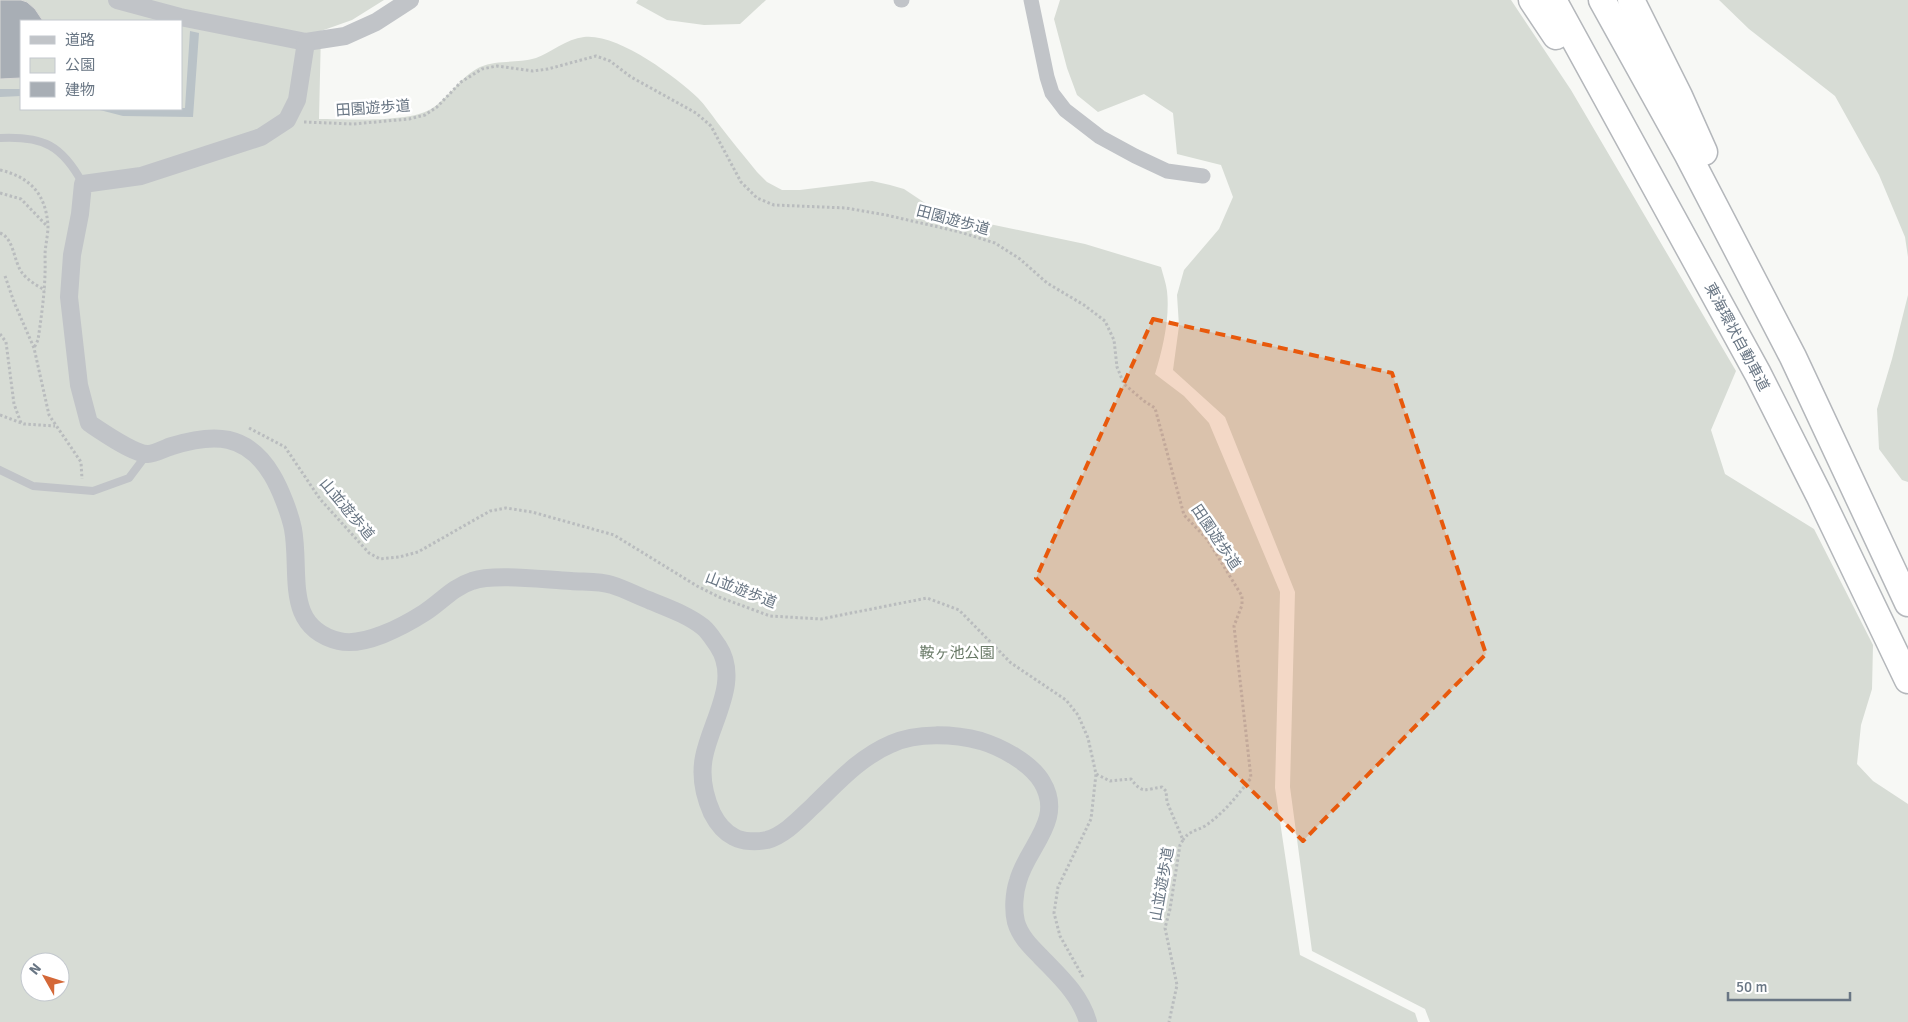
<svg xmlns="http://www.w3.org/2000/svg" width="1908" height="1022" viewBox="0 0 1908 1022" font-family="Signika,'Noto Sans JP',sans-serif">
<rect width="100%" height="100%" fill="#f7f8f5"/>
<g fill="#d7dcd5" fill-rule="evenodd">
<path d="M0,0H384L352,20L321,31L319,119C346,119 408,123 431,109C450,97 460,77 480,67C498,59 517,64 536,58C552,52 566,39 584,37C617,33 675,76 698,98C705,105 711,114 717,122C730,139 744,156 757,172L767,182L782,190H800L872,181L890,185L904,189L931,207L951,216L1085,244L1161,267C1163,275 1166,283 1167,291C1170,318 1163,348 1155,374L1184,396L1209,423L1280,592L1275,788L1300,955L1415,1013L1418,1022H0ZM21,21H181V109H21ZM30,962H60V992H30Z"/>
<path d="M638,0H766L740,24L704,25L667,20L636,3Z"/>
<path d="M1060,0H1511L1571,90L1736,371L1711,430L1725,474L1814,529L1873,645L1872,689L1861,725L1857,764L1873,781L1908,804V1022H1430L1425,1009L1312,951L1290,787L1295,592L1225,417L1173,370L1179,326L1177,295L1184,270L1219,229L1233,197L1221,165L1177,154L1173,113L1144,94L1098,112L1077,95L1067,68L1054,19Z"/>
<path d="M1719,0H1908V257L1905,237L1879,175L1835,96L1749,29Z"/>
<path d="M1908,295V482L1902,480L1879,449L1877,409L1892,359Z"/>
</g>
<g fill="#b9c2c7">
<path d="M190,31L199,33L193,117L123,116L96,109L185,108Z"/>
<path d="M0,89H21V96L0,97Z"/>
</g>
<path fill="#a8aeb5" stroke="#d9d9d7" d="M0,0H21L27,2L35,9L43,21H21V78L0,79Z"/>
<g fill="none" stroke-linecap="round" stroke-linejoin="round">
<g stroke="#b4b7bb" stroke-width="29">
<g id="motorway">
<path d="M1532,0L1556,36"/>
<path d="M1553,0L1758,374L1820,497L1908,680"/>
<path d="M1602,0L1688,155L1793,357L1908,603"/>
<path d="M1631,0L1679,96L1704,152"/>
</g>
</g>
<g stroke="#b9bcbe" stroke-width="3" stroke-dasharray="2.5 2.5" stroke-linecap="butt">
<path d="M304,122L353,124L409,119L425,115L437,107L461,82L482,69L497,66L533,71L548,69L596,56L610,61L631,77L696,113L711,126L741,182L757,198L774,205L846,208L886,215L960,232L995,243L1020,259L1047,283L1084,305L1105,321L1114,340L1117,367L1124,384L1144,401L1155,408L1184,515L1207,539L1242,596V605L1234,626L1251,778C1237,796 1224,813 1205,826C1196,831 1189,831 1183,840"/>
<path d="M0,170C30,177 46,194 48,226C48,236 45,246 45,256C46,285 42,312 38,340L34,348"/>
<path d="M0,193L21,199L47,226"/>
<path d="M0,233C15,239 13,262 23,274C28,280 37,286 45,290"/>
<path d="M5,276L14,302L34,348L49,415L81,462L82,479"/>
<path d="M0,334L6,342L14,404L21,423"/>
<path d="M0,415L24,424L55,426"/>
<path d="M249,428L285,447L320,499L369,553L380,559L399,557L418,552L490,511L506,508L532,512L614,535L697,586L719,597L770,616L821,619L927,598L959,610L1011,663L1066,700L1078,715L1088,738L1096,774L1110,781L1131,779C1143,795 1145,789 1162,787L1166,791L1167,802L1183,840L1180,845L1170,909L1165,928L1177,985L1169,1022"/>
<path d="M1083,977L1060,936L1054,913L1058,887L1091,819L1096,774"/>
</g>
<g stroke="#c1c4c8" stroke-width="8">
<path d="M0,138C43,136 62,145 83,184"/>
<path d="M0,470L33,486L93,491L129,478L147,454"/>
</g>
<g stroke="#c1c4c8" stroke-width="15">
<path d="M901,0H902"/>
<path d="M1031,0L1047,77L1052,93L1065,110L1100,137L1135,156L1167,171L1203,176"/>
</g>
<g stroke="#c1c4c8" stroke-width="18">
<path d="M117,0L180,17L306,42L345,36L376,22L410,0"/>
<path d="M306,42L297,100L287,120L261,137L141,176L83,184L80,214L72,255L69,297L79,385L89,423C101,431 134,454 148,454C155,454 165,448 172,446C214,433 247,433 272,475C280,488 290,514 293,529C301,573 283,627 339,641C364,647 402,627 424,613C440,603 453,587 472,581C494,573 546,580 571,581C584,582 600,581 612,585C625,589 638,596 651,601C668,608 688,615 703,627C709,632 713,639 718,646C741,681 711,721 704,757C700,777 704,795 712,813C717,823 724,832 734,837C743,842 757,842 767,840C785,835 800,818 813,806C837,783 860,757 891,744C917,732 954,734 981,741C1001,747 1031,763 1042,782C1065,820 1027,847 1018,881C1014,893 1013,910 1016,922C1020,936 1030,946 1040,956C1059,976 1080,994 1088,1022"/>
</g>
<use href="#motorway" stroke="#fff" stroke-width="26"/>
</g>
<path fill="#e8590c" fill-opacity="0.2" stroke="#e8590c" stroke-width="4" stroke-dasharray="10 6" stroke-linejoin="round" d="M1153,319L1392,373L1486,654L1303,841L1036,578Z"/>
<g text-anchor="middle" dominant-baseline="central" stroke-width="5" stroke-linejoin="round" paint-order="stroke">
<g font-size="15" fill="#697684" stroke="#fff">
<text transform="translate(373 108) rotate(-4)">田園遊歩道</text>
<text transform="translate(953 220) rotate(15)">田園遊歩道</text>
<text transform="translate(1737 337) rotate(62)">東海環状自動車道</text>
<text transform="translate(347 509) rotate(50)">山並遊歩道</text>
<text transform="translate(1216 537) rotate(56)">田園遊歩道</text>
<text transform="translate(741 590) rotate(21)">山並遊歩道</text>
<text transform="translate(1162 884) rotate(-80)">山並遊歩道</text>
</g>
<g font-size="15" fill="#6a7b68" stroke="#fff">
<text x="957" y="653">鞍ヶ池公園</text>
</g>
</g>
<rect x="20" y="20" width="162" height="90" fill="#ffffff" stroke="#c3c8ce"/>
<rect x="30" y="36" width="25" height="8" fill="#c1c4c8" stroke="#c3c8ce"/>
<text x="65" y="45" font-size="15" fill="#697684">道路</text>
<rect x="30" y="58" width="25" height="15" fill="#d7dcd5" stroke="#c3c8ce"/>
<text x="65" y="70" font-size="15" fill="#697684">公園</text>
<rect x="30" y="82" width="25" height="15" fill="#a8aeb5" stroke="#c3c8ce"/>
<text x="65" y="95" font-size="15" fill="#697684">建物</text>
<g transform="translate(45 977) rotate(309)"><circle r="24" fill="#ffffff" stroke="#c3c8ce"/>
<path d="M0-4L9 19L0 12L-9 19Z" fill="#d46838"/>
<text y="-8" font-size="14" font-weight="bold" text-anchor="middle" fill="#697684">N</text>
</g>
<path d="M1728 992v8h122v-8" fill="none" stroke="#697684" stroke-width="2.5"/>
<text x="1736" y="992" font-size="15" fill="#697684" stroke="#ffffff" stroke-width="4" paint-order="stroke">50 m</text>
</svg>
